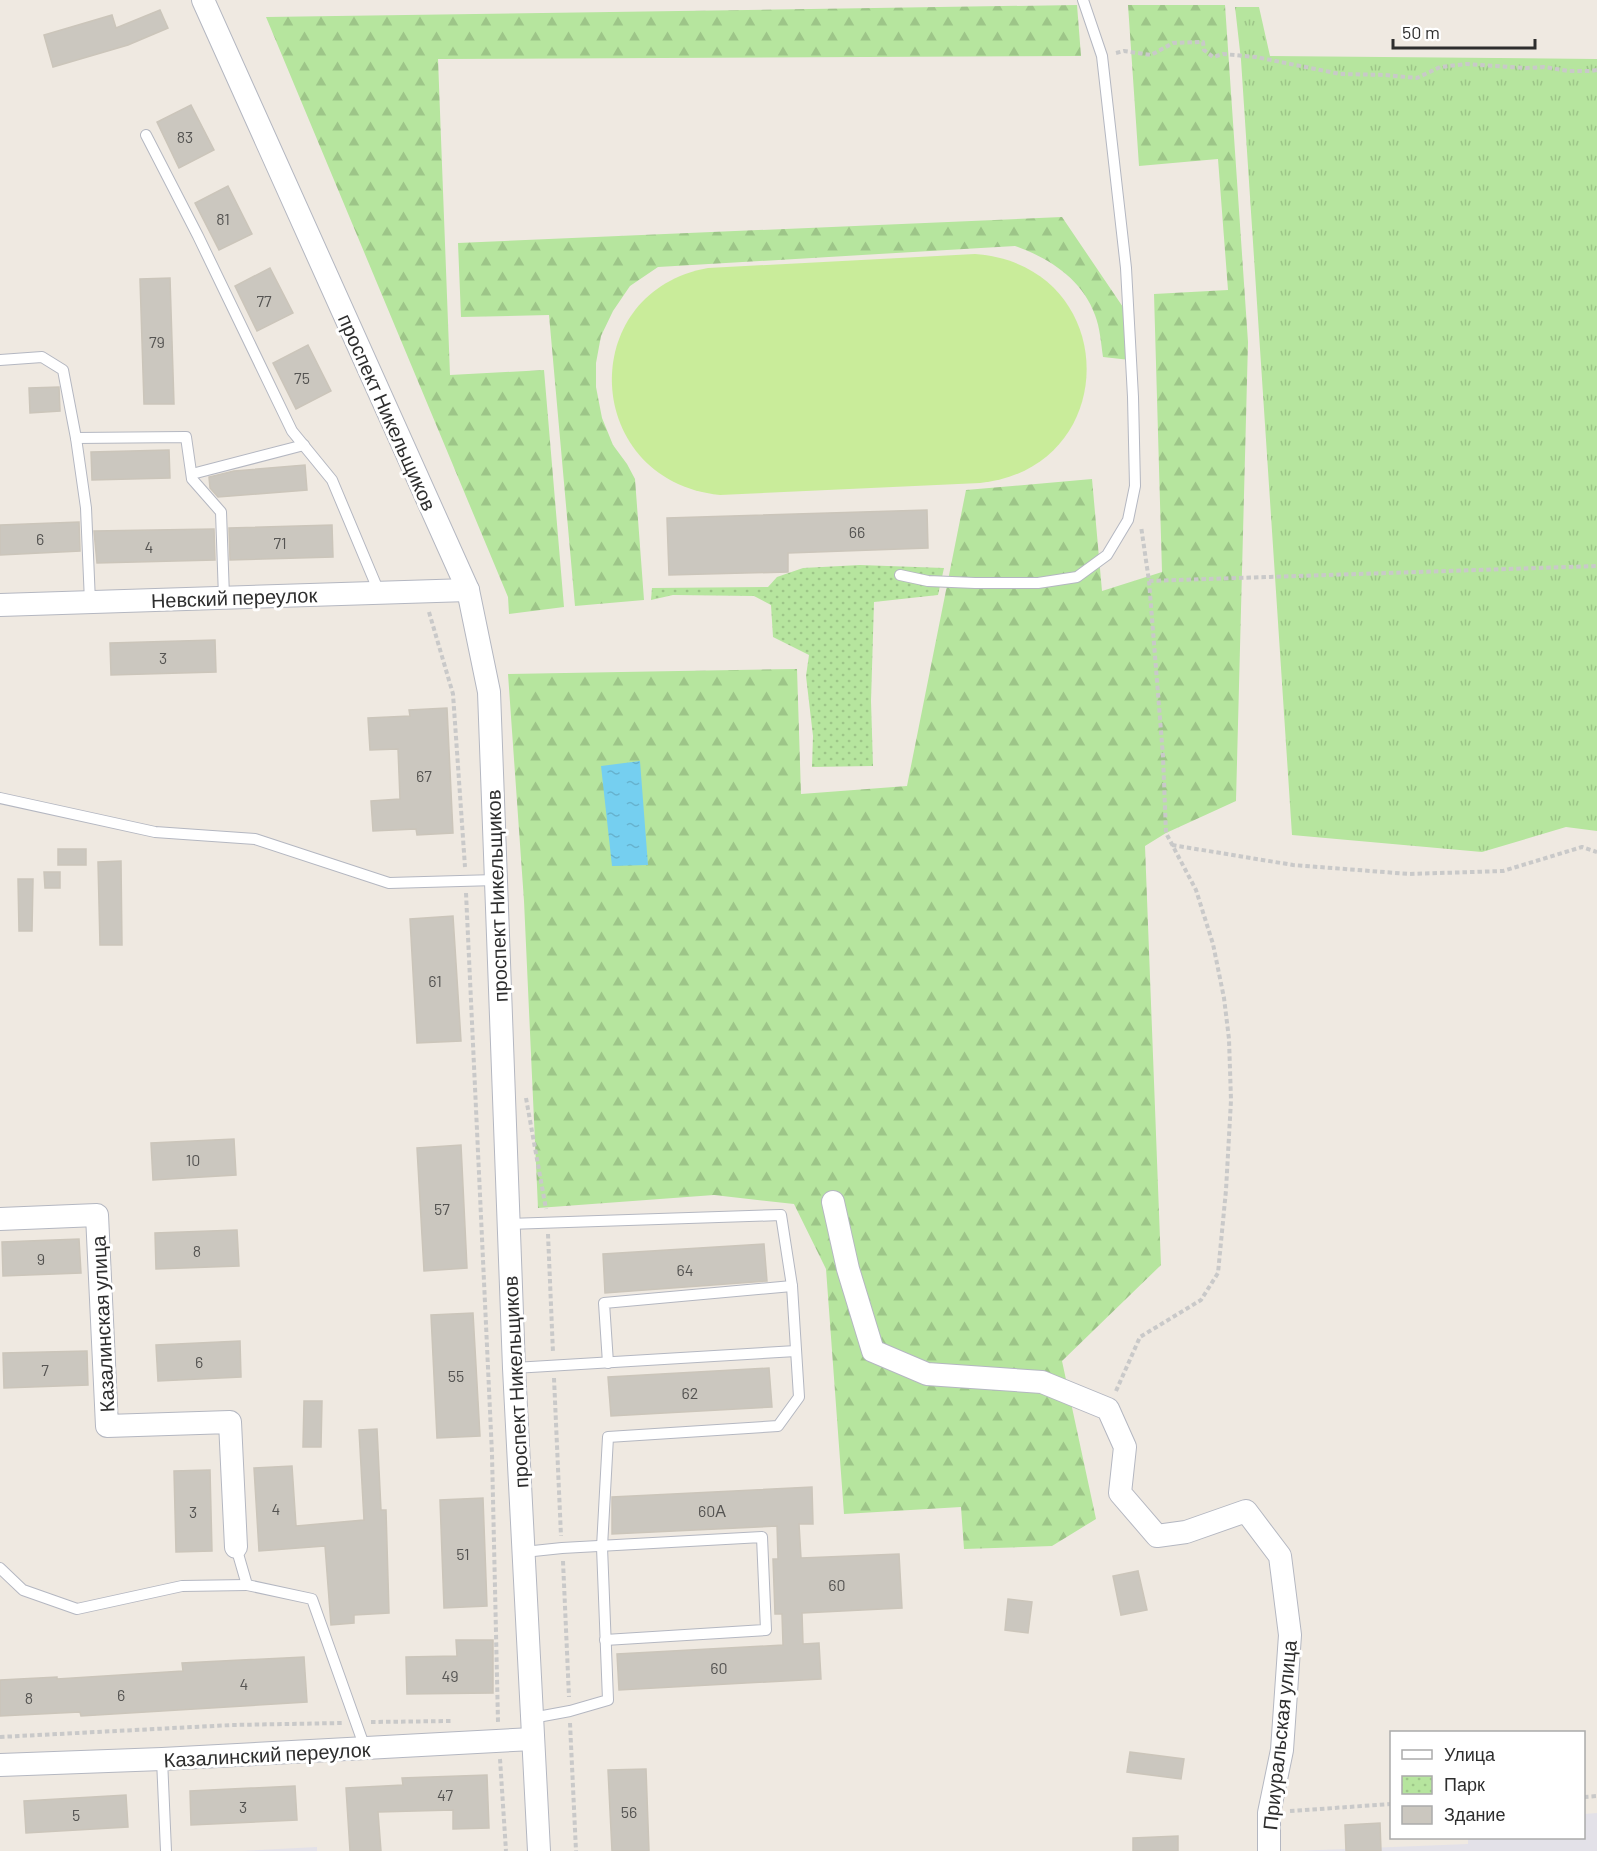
<svg xmlns="http://www.w3.org/2000/svg" width="1597" height="1851" viewBox="0 0 1597 1851" font-family="Barlow,sans-serif">
<defs>
<pattern id="grass-tufts" width="24" height="20" patternUnits="userSpaceOnUse" patternTransform="scale(1.5)"><rect width="24" height="20" fill="#b6e59e"/><path d="M3 7l-1-3M5 7V3M7 7l1-3M15 17l-1-3M17 17v-4M19 17l1-3" fill="none" stroke="#9dc588"/></pattern>
<pattern id="forest-firs" width="22" height="20" patternUnits="userSpaceOnUse" patternTransform="scale(1.5)"><rect width="22" height="20" fill="#b6e59e"/><path d="M5 1l3.5 6h-7zM16 11l3.5 6h-7z" fill="#9dc588"/></pattern>
<pattern id="park-dots" width="8" height="8" patternUnits="userSpaceOnUse" patternTransform="scale(1.5)"><rect width="8" height="8" fill="#b6e59e"/><path d="M2 2h.1M6 6h.1" fill="none" stroke="#9dc588" stroke-width="1.8" stroke-linecap="round"/></pattern>
<pattern id="water-ripples" width="26" height="14" patternUnits="userSpaceOnUse" patternTransform="scale(1.5)"><rect width="26" height="14" fill="#75cff0"/><path d="M2 4q2-2 4 0t4 0M15 11q2-2 4 0t4 0" fill="none" stroke="#66b2ce"/></pattern>
</defs>
<rect width="100%" height="100%" fill="#efe9e1"/>
<g fill="#e3e1e8">
<path d="M1597,1813V1851H1294L1468,1844V1838H1584V1814Z"/>
<path d="M317,1847V1851H242Z"/>
</g>
<path fill="url(#grass-tufts)" d="M1235,7H1259L1270,56L1597,59V831L1566,827L1482,852L1292,835L1241,60Z"/>
<g fill="url(#forest-firs)">
<path d="M1077,5L1081,56L438,59L450,375L544,370L564,607L509,614L508,597L266,17Z"/>
<path d="M1128,5H1225L1248,342L1236,801L1166,833L1145,846L1161,1265L1062,1361L1096,1519L1052,1546L964,1549L961,1507L844,1514L826,1269L794,1204L714,1195L538,1208L524,901L508,674L797,669L801,794L907,786L966,490L1092,479L1102,591L1162,572L1154,294L1228,290L1218,159L1139,166Z"/>
<path d="M1062,217L1127,313L1130,360L1103,357C1101,343 1100,328 1095,315C1082,279 1049,258 1015,246L658,267L630,286L613,311L601,336L596,363V387L602,418L613,445L627,464L635,479L644,600L575,606L549,315L461,317L458,243Z"/>
</g>
<path fill="url(#park-dots)" d="M860,565L944,568L938,595L874,602L871,701L873,766L812,767L813,736L806,676L809,655L773,637L771,605L754,596L673,595L651,600L652,588L768,587L777,577L803,568Z"/>
<path fill="#c9ec9a" d="M975,254C1122,265 1124,468 980,483L720,495C582,481 574,292 708,268Z"/>
<path fill="url(#water-ripples)" d="M640,761L648,865L612,866L601,766Z"/>
<g fill="#cbc7bf" stroke="#cbc5ba" stroke-width="1.5">
<path d="M160,10L168,28L128,45L53,67L44,35L112,15L116,28Z"/>
<path d="M191,105L214,150L179,168L157,122Z"/>
<path d="M228,186L252,234L219,250L195,203Z"/>
<path d="M270,268L293,313L257,331L235,286Z"/>
<path d="M170,278L174,404H144L140,279Z"/>
<path d="M308,345L331,391L296,409L273,363Z"/>
<path d="M59,387L60,411L30,413L29,388Z"/>
<path d="M169,450L170,478L92,480L91,452Z"/>
<path d="M305,465L307,490L218,497L210,488L209,477L234,471Z"/>
<path d="M927,510L928,548L788,553V572L669,575L667,518Z"/>
<path d="M79,522L80,551L0,555V525Z"/>
<path d="M332,525L333,557L230,560L229,528Z"/>
<path d="M214,529L215,560L97,563L94,531Z"/>
<path d="M215,640L216,672L111,675L110,643Z"/>
<path d="M447,708L453,833L417,835L416,829L373,831L371,801L400,799L398,749L370,750L368,718L410,716L409,710Z"/>
<rect x="58" y="849" width="28" height="16"/>
<path d="M121,861L122,945H100L98,862Z"/>
<path d="M44,872H60V888H45Z"/>
<path d="M18,879H33L32,931H19Z"/>
<path d="M453,916L461,1041L417,1043L410,919Z"/>
<path d="M234,1139L236,1175L153,1180L151,1143Z"/>
<path d="M461,1145L467,1268L424,1271L417,1148Z"/>
<path d="M237,1230L239,1266L156,1269L155,1233Z"/>
<path d="M79,1239L81,1273L3,1276L2,1242Z"/>
<path d="M764,1244L767,1281L605,1293L603,1254Z"/>
<path d="M473,1313L480,1436L437,1438L431,1315Z"/>
<path d="M240,1341L241,1377L158,1381L156,1345Z"/>
<path d="M87,1351L88,1385L4,1388L3,1353Z"/>
<path d="M769,1368L772,1407L611,1416L608,1377Z"/>
<path d="M304,1401H322L321,1447H303Z"/>
<path d="M377,1429L381,1510H386L389,1613L354,1615V1623L331,1625L325,1546L259,1551L254,1468L292,1466L296,1526L364,1520L359,1430Z"/>
<path d="M210,1470L212,1551L176,1552L174,1471Z"/>
<path d="M812,1487L813,1524H799L801,1558L899,1554L902,1608L802,1613L803,1644L819,1643L821,1679L619,1690L617,1654L783,1645L782,1614H775L773,1559H778L777,1526L612,1534V1497Z"/>
<path d="M483,1498L487,1606L444,1608L440,1500Z"/>
<path d="M1138,1571L1147,1610L1121,1615L1113,1576Z"/>
<path d="M1008,1599L1032,1602L1028,1633L1005,1630Z"/>
<path d="M456,1640H493V1693L407,1694L406,1657L457,1656Z"/>
<path d="M304,1657L307,1702L81,1716L80,1712L0,1716V1680L57,1677V1679L183,1671L182,1663Z"/>
<path d="M1130,1752L1184,1759L1181,1779L1127,1772Z"/>
<path d="M646,1769L649,1851H612L608,1770Z"/>
<path d="M487,1775L489,1828L453,1829V1810L378,1812L381,1851H350L346,1788L403,1785L402,1778Z"/>
<path d="M295,1786L297,1820L191,1825L190,1791Z"/>
<path d="M126,1795L128,1827L26,1833L24,1801Z"/>
<path d="M1380,1823L1381,1851H1346L1345,1825Z"/>
<path d="M1178,1836V1851H1133V1838Z"/>
</g>
<g fill="none" stroke-linecap="round" stroke-linejoin="round">
<g stroke="#b4b7c1" stroke-width="12">
<g id="service">
<path d="M146,135L198,236L292,431L332,480L379,592"/>
<path d="M0,360L42,357L63,370L76,438L86,508L90,602"/>
<path d="M76,438L186,437L192,479L221,512L224,597"/>
<path d="M192,474L304,445"/>
<path d="M900,575L928,581L975,583H1038L1077,577L1107,555L1128,520L1135,486L1133,397L1126,268L1102,56L1083,0"/>
<path d="M0,798L155,832L255,839L389,883L496,880"/>
<path d="M508,1224L781,1215L792,1286L799,1397L778,1426L608,1437L602,1547L608,1700L570,1711L532,1718"/>
<path d="M608,1363L604,1303L792,1286"/>
<path d="M514,1368L796,1351"/>
<path d="M236,1547L247,1585L312,1599L365,1748"/>
<path d="M524,1552L562,1548L762,1537L766,1630L605,1640"/>
<path d="M0,1568L23,1590L77,1609L182,1586L247,1585"/>
<path d="M162,1759L166,1851"/>
</g>
</g>
<g stroke="#b4b7c1" stroke-width="24">
<g id="minor">
<path d="M203,0L468,590L489,692L514,1368L539,1851"/>
<path d="M0,605L468,590"/>
<path d="M833,1202L848,1269L873,1351L927,1374L1042,1382L1108,1409L1125,1447L1120,1493L1157,1536L1186,1532L1246,1511L1280,1556L1290,1635L1282,1750L1269,1813V1851"/>
<path d="M0,1219L97,1215L107,1426L230,1422L236,1547"/>
<path d="M0,1765L162,1759L533,1739"/>
</g>
</g>
<g stroke="#c9c9c9" stroke-width="4" stroke-dasharray="4.5 3" stroke-linecap="butt">
<path d="M1116,53L1124,51L1151,55L1173,43L1203,42L1204,50L1213,57L1223,54L1256,57L1340,74L1385,75L1417,78L1440,67L1466,64L1527,68L1544,67L1569,71H1590L1597,70"/>
<path d="M1149,581L1597,566"/>
<path d="M429,612L453,694L465,867"/>
<path d="M1172,845L1293,865L1409,874L1503,871L1582,847L1597,852"/>
<path d="M466,893L492,1454L498,1722"/>
<path d="M526,1098L546,1209"/>
<path d="M548,1234L553,1353"/>
<path d="M554,1378L561,1536"/>
<path d="M1116,1391L1140,1337L1201,1300L1218,1273L1226,1190L1231,1100L1229,1039L1224,998L1213,944L1196,890L1166,833L1163,756L1149,581L1141,526"/>
<path d="M563,1561L569,1697"/>
<path d="M371,1722L453,1721"/>
<path d="M570,1723L576,1851"/>
<path d="M0,1737L232,1725L342,1723"/>
<path d="M500,1759L506,1851"/>
<path d="M1584,1797L1597,1796"/>
<path d="M1290,1811L1392,1804"/>
</g>
<use href="#service" stroke="#fff" stroke-width="10"/>
<use href="#minor" stroke="#fff" stroke-width="22"/>
</g>
<g text-anchor="middle" dominant-baseline="central" stroke-width="6" stroke-linejoin="round" paint-order="stroke">
<g font-size="16" fill="#555452">
<text x="185" y="136">83</text>
<text x="223" y="218">81</text>
<text x="264" y="300">77</text>
<text x="157" y="341">79</text>
<text x="302" y="377">75</text>
<text x="857" y="531">66</text>
<text x="40" y="538">6</text>
<text x="280" y="542">71</text>
<text x="149" y="546">4</text>
<text x="163" y="657">3</text>
<text x="424" y="775">67</text>
<text x="435" y="980">61</text>
<text x="193" y="1159">10</text>
<text x="442" y="1208">57</text>
<text x="197" y="1250">8</text>
<text x="41" y="1258">9</text>
<text x="685" y="1269">64</text>
<text x="199" y="1361">6</text>
<text x="45" y="1369">7</text>
<text x="456" y="1375">55</text>
<text x="690" y="1392">62</text>
<text x="276" y="1508">4</text>
<text x="712" y="1510">60А</text>
<text x="193" y="1511">3</text>
<text x="463" y="1553">51</text>
<text x="837" y="1584">60</text>
<text x="719" y="1667">60</text>
<text x="450" y="1675">49</text>
<text x="244" y="1683">4</text>
<text x="121" y="1694">6</text>
<text x="29" y="1697">8</text>
<text x="445" y="1794">47</text>
<text x="243" y="1806">3</text>
<text x="629" y="1811">56</text>
<text x="76" y="1814">5</text>
</g>
<g font-size="20" fill="#2e2e2e" stroke="#fff">
<text transform="translate(388 412) rotate(66)">проспект Никельщиков</text>
<text transform="translate(234 597) rotate(-2)">Невский переулок</text>
<text transform="translate(496 896) rotate(-92)">проспект Никельщиков</text>
<text transform="translate(102 1324) rotate(-93)">Казалинская улица</text>
<text transform="translate(515 1382) rotate(-93)">проспект Никельщиков</text>
<text transform="translate(1279 1735) rotate(-84)">Приуральская улица</text>
<text transform="translate(267 1754) rotate(-3)">Казалинский переулок</text>
</g>
</g>
<rect x="1390" y="1731" width="195" height="108" fill="#ffffff" stroke="#ababab" stroke-width="1.5"/>
<rect x="1402" y="1750" width="30" height="9" fill="#ffffff" stroke="#ababab" stroke-width="1.5"/>
<text x="1444" y="1761" font-size="18" fill="#2e2e2e">Улица</text>
<rect x="1402" y="1776" width="30" height="18" fill="url(#park-dots)" stroke="#ababab" stroke-width="1.5"/>
<text x="1444" y="1791" font-size="18" fill="#2e2e2e">Парк</text>
<rect x="1402" y="1806" width="30" height="18" fill="#cbc7bf" stroke="#ababab" stroke-width="1.5"/>
<text x="1444" y="1821" font-size="18" fill="#2e2e2e">Здание</text>
<path d="M1393 39v9h142v-9" fill="none" stroke="#2e2e2e" stroke-width="3"/>
<text x="1402" y="39" font-size="18" fill="#2e2e2e" stroke="#ffffff" stroke-width="4.5" paint-order="stroke">50 m</text>
</svg>
